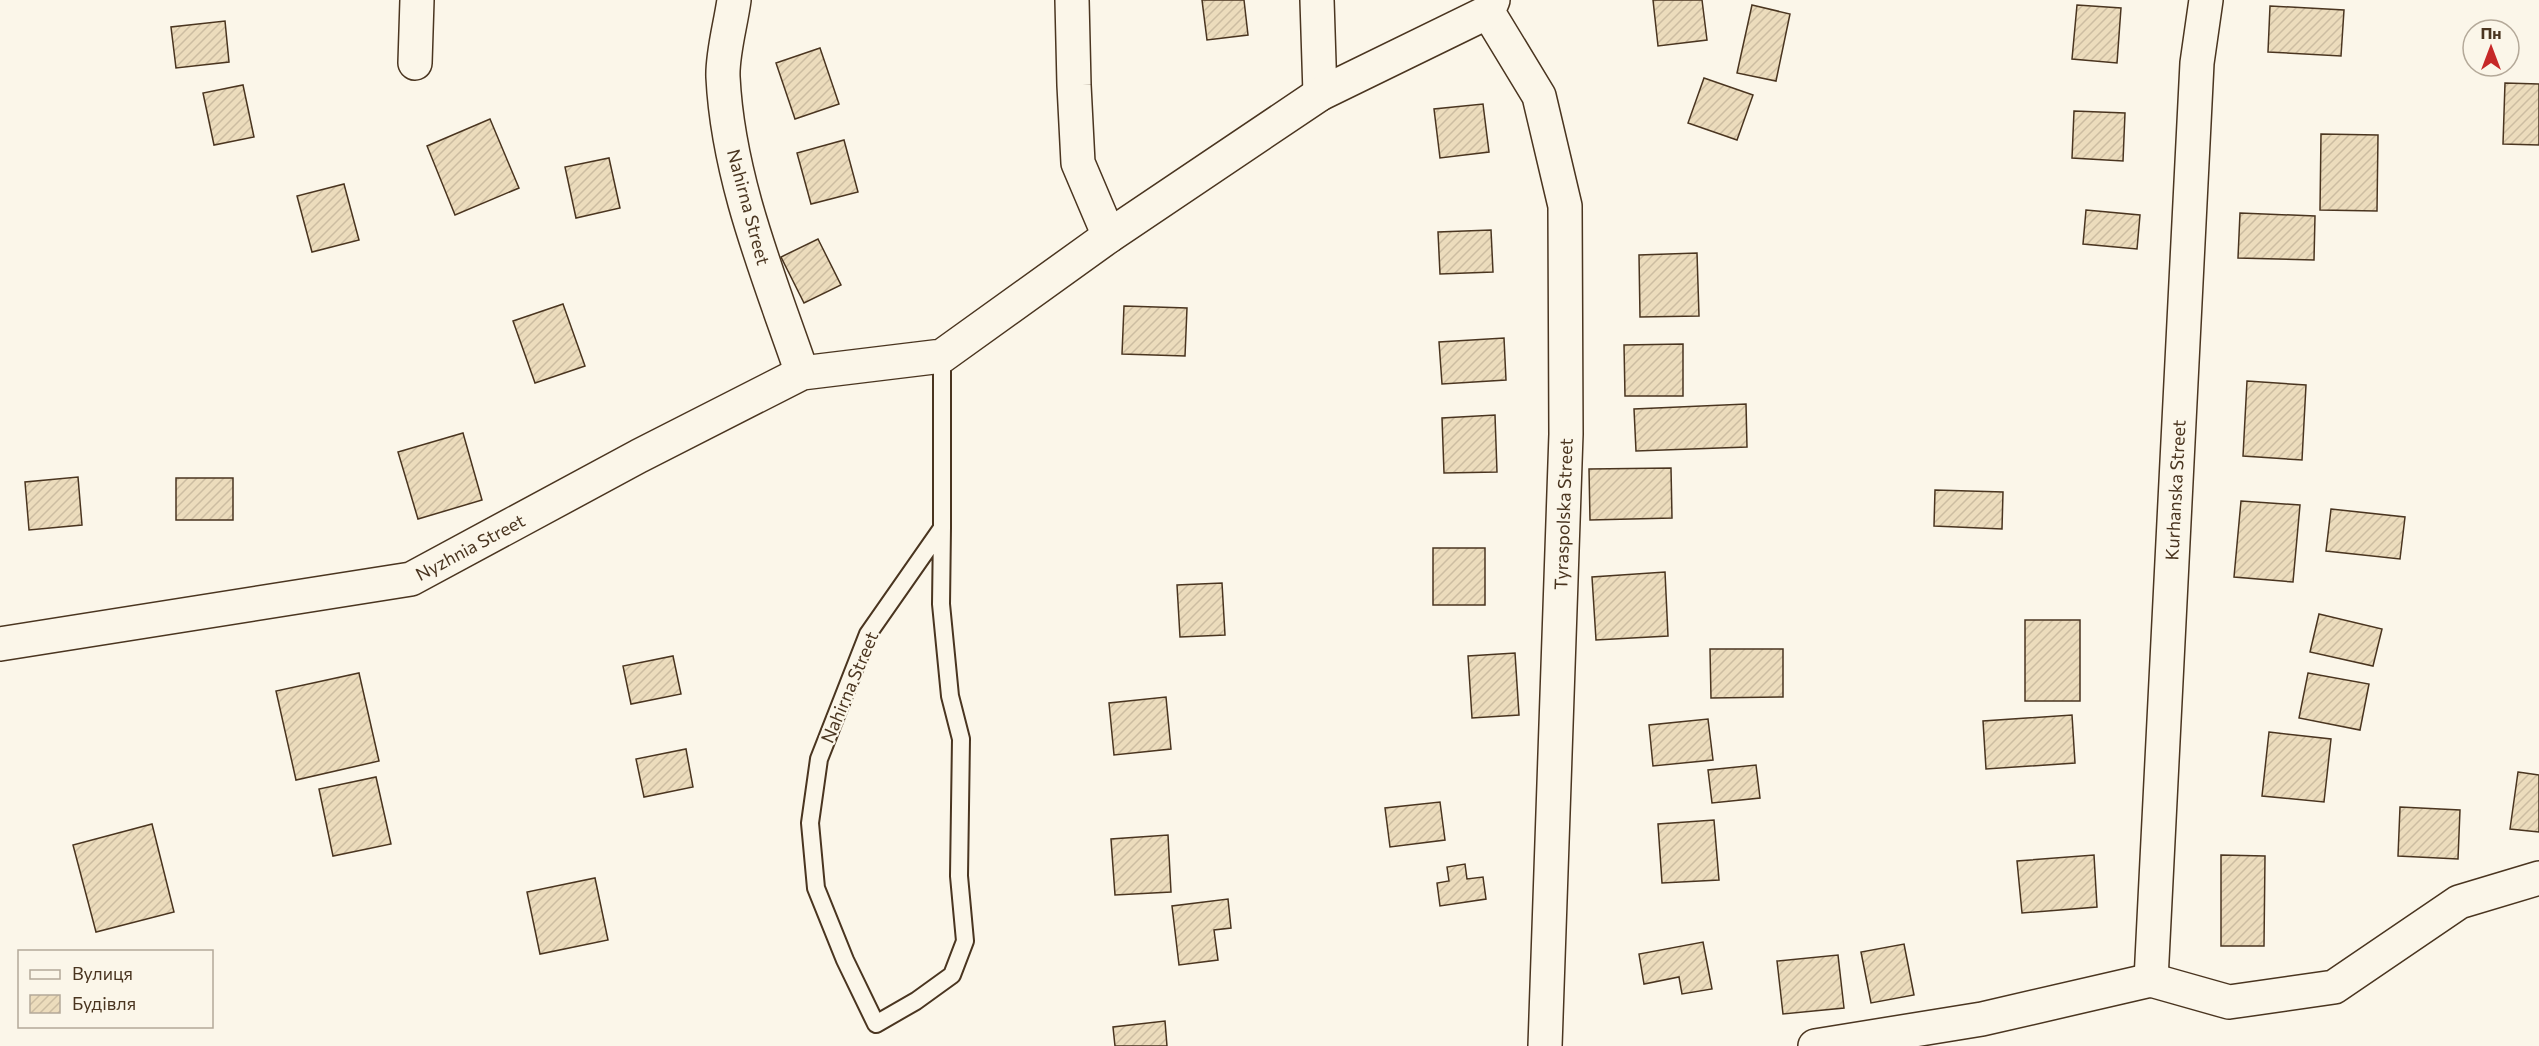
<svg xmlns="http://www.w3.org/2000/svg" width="2539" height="1046" viewBox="0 0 2539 1046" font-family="Commissioner,sans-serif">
<defs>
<pattern id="building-hatch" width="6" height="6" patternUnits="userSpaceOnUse" patternTransform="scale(1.5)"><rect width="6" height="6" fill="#ecdcbc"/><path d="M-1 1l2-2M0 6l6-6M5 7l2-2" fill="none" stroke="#ccbda1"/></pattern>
</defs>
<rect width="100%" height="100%" fill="#fbf6e9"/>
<g fill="url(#building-hatch)" stroke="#4a3520" stroke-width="1.5">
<path d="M1202,0H1244L1248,35L1207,40Z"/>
<path d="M1653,0H1702L1707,40L1658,46Z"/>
<path d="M1752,5L1790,14L1776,81L1737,73Z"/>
<path d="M2077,5L2121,8L2117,63L2072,59Z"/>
<path d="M2270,6L2344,10L2341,56L2268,52Z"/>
<path d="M225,21L229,62L176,68L171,27Z"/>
<path d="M820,48L839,104L795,119L776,63Z"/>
<path d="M1704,78L1753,95L1737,140L1688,123Z"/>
<path d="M2505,83L2539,84V145L2503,144Z"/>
<path d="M243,85L254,137L214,145L203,93Z"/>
<path d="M1483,104L1489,152L1440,158L1434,109Z"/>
<path d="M2074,111L2125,113L2123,161L2072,158Z"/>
<path d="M490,119L519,188L455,215L427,146Z"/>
<path d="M2321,134L2378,135L2377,211L2320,210Z"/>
<path d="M844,140L858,192L811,204L797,153Z"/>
<path d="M609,158L620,208L576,218L565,167Z"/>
<path d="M344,184L359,240L312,252L297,196Z"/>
<path d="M2086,210L2140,215L2137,249L2083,244Z"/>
<path d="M2240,213L2315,216L2314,260L2238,258Z"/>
<path d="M1491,230L1493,272L1440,274L1438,232Z"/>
<path d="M818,239L841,285L804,303L781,257Z"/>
<path d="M1697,253L1699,316L1640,317L1639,255Z"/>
<path d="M563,304L585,366L535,383L513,321Z"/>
<path d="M1124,306L1187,308L1185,356L1122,354Z"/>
<path d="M1504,338L1506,380L1442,384L1439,342Z"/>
<path d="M1683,344V396H1625L1624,345Z"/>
<path d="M2247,381L2306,385L2302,460L2243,456Z"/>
<path d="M1746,404L1747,447L1636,451L1634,409Z"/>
<path d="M1495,415L1497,472L1444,473L1442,418Z"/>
<path d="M463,433L482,500L418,519L398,452Z"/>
<path d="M1671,468L1672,518L1590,520L1589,469Z"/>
<path d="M78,477L82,525L29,530L25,482Z"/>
<rect x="176" y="478" width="57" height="42"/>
<path d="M1935,490L2003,492L2002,529L1934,526Z"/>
<path d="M2241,501L2300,505L2293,582L2234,577Z"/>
<path d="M2331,509L2405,517L2400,559L2326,551Z"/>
<rect x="1433" y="548" width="52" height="57"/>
<path d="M1665,572L1668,636L1596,640L1592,577Z"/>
<path d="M1222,583L1225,635L1180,637L1177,585Z"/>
<path d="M2319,614L2382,629L2373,666L2310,652Z"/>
<rect x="2025" y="620" width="55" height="81"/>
<path d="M1710,649H1783V697L1711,698Z"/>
<path d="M1515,653L1519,715L1472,718L1468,656Z"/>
<path d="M673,656L681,694L631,704L623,666Z"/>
<path d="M359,673L379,761L296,780L276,691Z"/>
<path d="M2308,673L2369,684L2360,730L2299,718Z"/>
<path d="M1166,697L1171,749L1114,755L1109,703Z"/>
<path d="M2072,715L2075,763L1986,769L1983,721Z"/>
<path d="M1708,719L1713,760L1653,766L1649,725Z"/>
<path d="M2269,732L2331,739L2324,802L2262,796Z"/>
<path d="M686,749L693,787L644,797L636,759Z"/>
<path d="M1756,765L1760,798L1712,803L1708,770Z"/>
<path d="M2518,772L2539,775V832L2510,829Z"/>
<path d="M376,777L391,844L333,856L319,789Z"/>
<path d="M1440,802L1445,840L1390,847L1385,808Z"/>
<path d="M2400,807L2460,810L2458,859L2398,856Z"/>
<path d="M1714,820L1719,880L1662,883L1658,824Z"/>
<path d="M152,824L174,912L96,932L73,845Z"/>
<path d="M1168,835L1171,892L1115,895L1111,839Z"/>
<path d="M2094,855L2097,907L2022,913L2017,861Z"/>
<path d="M2221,855L2265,856L2264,946H2221Z"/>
<path d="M1465,864L1467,879L1483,877L1486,899L1440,906L1437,883L1449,881L1447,867Z"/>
<path d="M595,878L608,940L540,954L527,892Z"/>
<path d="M1228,899L1231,928L1214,930L1218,960L1179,965L1172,906Z"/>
<path d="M1703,942L1712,989L1682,994L1679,977L1644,984L1639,954Z"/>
<path d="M1904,944L1914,995L1871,1003L1861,952Z"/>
<path d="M1838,955L1844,1008L1783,1014L1777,961Z"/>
<path d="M1165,1021L1167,1046H1115L1113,1027Z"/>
</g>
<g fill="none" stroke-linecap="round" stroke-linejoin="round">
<g stroke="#4a3520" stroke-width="20">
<path id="service" d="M942,528L941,604L950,696L961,739L959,876L965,941L952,975L916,1001L876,1024L845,960L816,888L810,823L819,759L868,634L942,528V356"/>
</g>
<g stroke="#4a3520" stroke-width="36">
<g id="minor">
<path d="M734,0C731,23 722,54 723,77C728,179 769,277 802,373"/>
<path d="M1072,0L1074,85L1078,163L1109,236"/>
<path d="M1317,0L1320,94"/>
<path d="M1493,0L1488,12L1539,96L1565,206L1566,434L1545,1046"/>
<path d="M415,63L417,0"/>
<path d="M0,644L411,579L639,456L802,373L942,356L1109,236L1320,94L1488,12"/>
<path d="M2151,980L2197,63L2206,0"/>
<path d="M1815,1046L1982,1019L2151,980L2229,1002L2334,987L2459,902L2539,878"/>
</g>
</g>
<use href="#service" stroke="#fbf6e9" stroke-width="16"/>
<use href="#minor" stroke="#fbf6e9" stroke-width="33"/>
</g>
<g text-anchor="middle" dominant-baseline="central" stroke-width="4.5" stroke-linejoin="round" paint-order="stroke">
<g font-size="18" fill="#4a3520" stroke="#fbf6e9">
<text transform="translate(749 207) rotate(75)">Nahirna Street</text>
<text transform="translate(2175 490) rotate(-87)">Kurhanska Street</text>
<text transform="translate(1563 514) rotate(-88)">Tyraspolska Street</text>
<text transform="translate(470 547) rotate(-28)">Nyzhnia Street</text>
<text transform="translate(849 687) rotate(-67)">Nahirna Street</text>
</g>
</g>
<rect x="18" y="950" width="195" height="78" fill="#fbf6e9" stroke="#b4a999" stroke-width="1.5"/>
<rect x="30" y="970" width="30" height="9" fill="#fbf6e9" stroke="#b4a999" stroke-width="1.5"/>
<text x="72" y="980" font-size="18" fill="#4a3520">Вулиця</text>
<rect x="30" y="995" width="30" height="18" fill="url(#building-hatch)" stroke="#b4a999" stroke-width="1.5"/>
<text x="72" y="1010" font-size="18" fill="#4a3520">Будівля</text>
<g transform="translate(2491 48)"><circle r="28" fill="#fbf6e9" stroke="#b4a999" stroke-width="1.5"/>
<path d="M0-4.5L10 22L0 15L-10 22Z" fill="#c62828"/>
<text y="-9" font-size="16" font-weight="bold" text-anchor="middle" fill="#4a3520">Пн</text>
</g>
</svg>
